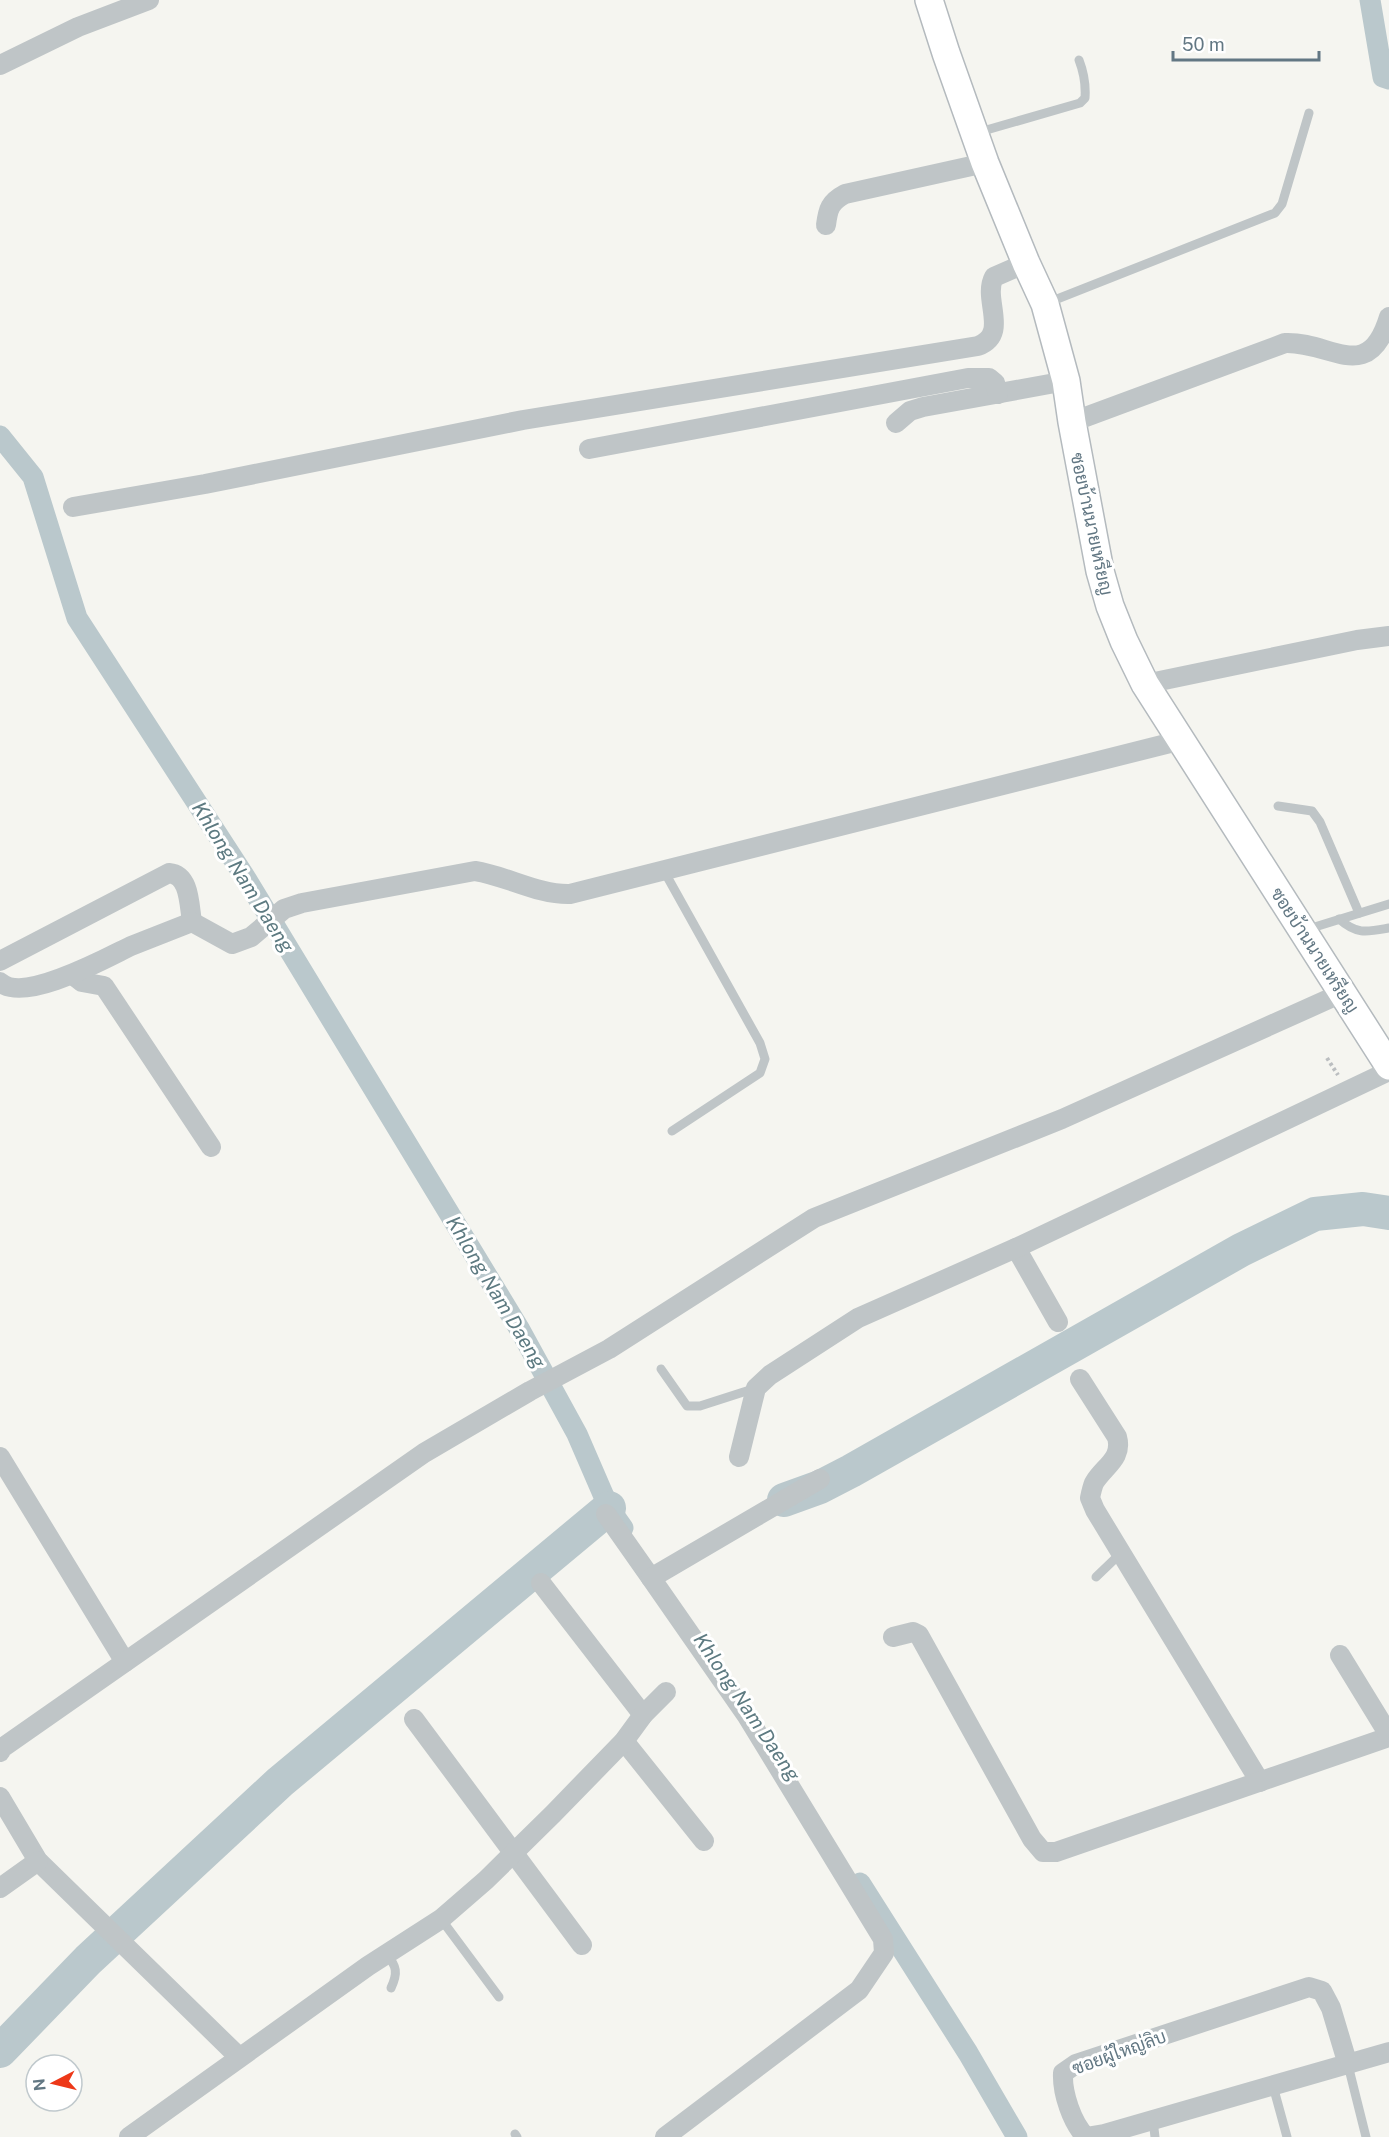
<svg xmlns="http://www.w3.org/2000/svg" width="1389" height="2137" viewBox="0 0 1389 2137" font-family="'Public Sans',Sarabun,sans-serif">
<rect width="100%" height="100%" fill="#f5f5f0"/>
<g fill="none" stroke-linecap="round" stroke-linejoin="round">
<g stroke="#bac8cc" stroke-width="21">
<path d="M1370,0L1383,77L1389,79"/>
<path d="M0,436L33,477L77,618L245,877L520,1330L577,1434L609,1508L623,1528"/>
<path d="M860,1883L968,2053L1017,2137"/>
</g>
<g stroke="#bac8cc" stroke-width="34">
<path d="M784,1500L820,1487L851,1471L1241,1250L1315,1214L1363,1209L1389,1213"/>
<path d="M0,2051L88,1960L280,1782L609,1508"/>
</g>
<g stroke="#b4babe" stroke-width="30">
<path id="secondary" d="M929,0L946,53L985,163L1026,263L1045,304L1066,381L1072,422L1100,571L1110,606L1124,641L1145,684L1389,1066"/>
</g>
<path stroke="#bbbec0" stroke-width="4" stroke-dasharray="3 3" stroke-linecap="butt" d="M1327,1058L1338,1075"/>
<g stroke="#bfc5c7" stroke-width="9">
<path d="M976,133L1080,103L1085,98C1086,84 1084,73 1079,60"/>
<path d="M1047,303L1275,213L1282,204L1309,113"/>
<path d="M1278,806L1312,811L1320,822L1359,913"/>
<path d="M664,871L760,1043L765,1059L760,1073L672,1131"/>
<path d="M1339,919C1357,935 1367,932 1389,928"/>
<path d="M1305,930L1389,904"/>
<path d="M661,1369L687,1406H700L756,1388"/>
<path d="M1096,1577L1121,1553"/>
<path d="M441,1919L499,1997"/>
<path d="M386,1954C397,1966 398,1973 391,1988"/>
<path d="M1348,2065L1366,2137"/>
<path d="M1273,2086L1287,2137"/>
<path d="M1153,2120L1155,2137"/>
<path d="M515,2134L517,2137"/>
</g>
<g stroke="#bfc5c7" stroke-width="20">
<path d="M0,65L78,27L149,0"/>
<path d="M826,225C828,209 830,202 845,194L985,163"/>
<path d="M1072,422L1285,343C1331,341 1368,386 1389,317"/>
<path d="M896,423L910,411L923,407L1066,381"/>
<path d="M589,449L968,378H989L995,383L998,394"/>
<path d="M73,507L205,484L523,420L978,346C1010,334 982,299 994,277L1026,263"/>
<path d="M1145,684L1357,640L1389,636"/>
<path d="M0,961L169,873C190,875 189,904 192,922"/>
<path d="M73,975L82,982L104,986L211,1147"/>
<path d="M0,982C24,1004 106,958 131,946C151,938 172,930 192,922L232,944L251,937L284,909L302,903L475,871C507,876 538,895 570,894L1182,740"/>
<path d="M1016,1248L1058,1322"/>
<path d="M1080,1379L1117,1437C1123,1459 1104,1466 1094,1483C1092,1488 1091,1493 1090,1498L1095,1510L1260,1782"/>
<path d="M0,1457L125,1662"/>
<path d="M739,1457L756,1388L770,1375L858,1318L1016,1248L1389,1071"/>
<path d="M606,1514L651,1578"/>
<path d="M541,1583L643,1715"/>
<path d="M893,1637L913,1632L919,1635L1032,1839L1043,1852H1056L1389,1737"/>
<path d="M1340,1655L1389,1735"/>
<path d="M414,1719L582,1945"/>
<path d="M624,1741L704,1841"/>
<path d="M0,1752L2,1748L424,1453L530,1391L609,1349L814,1218L1062,1119L1342,993"/>
<path d="M0,1797L38,1861L239,2057"/>
<path d="M0,1888L38,1861"/>
<path d="M1348,2065L1331,2008L1322,1991L1309,1987L1076,2064L1063,2073C1062,2093 1072,2123 1086,2137L1104,2134L1389,2052"/>
<path d="M129,2137L368,1966L441,1919L486,1880L553,1814L624,1741L643,1715L666,1692"/>
<path d="M665,2137L859,1990L884,1953L883,1939L747,1716L651,1578L820,1479"/>
</g>
<use href="#secondary" stroke="#fff" stroke-width="27"/>
</g>
<g text-anchor="middle" dominant-baseline="central" stroke-width="6" stroke-linejoin="round" paint-order="stroke">
<g font-size="18" fill="#627783" stroke="#fff">
<text transform="translate(1092 524) rotate(78)">ซอยบ้านนายเหรียญ</text>
<text transform="translate(1315 950) rotate(57)">ซอยบ้านนายเหรียญ</text>
<text transform="translate(1119 2052) rotate(-20)">ซอยผู้ใหญ่ลิบ</text>
</g>
<g font-size="20" font-style="italic" fill="#5d7a81" stroke="#fff">
<text transform="translate(243 877) rotate(58)">Khlong Nam Daeng</text>
<text transform="translate(496 1292) rotate(59)">Khlong Nam Daeng</text>
<text transform="translate(747 1707) rotate(56)">Khlong Nam Daeng</text>
</g>
</g>
<g transform="translate(54 2083) rotate(263)"><circle r="28" fill="#ffffff" stroke="#c0c9cd" stroke-width="1.5"/>
<path d="M0-4.5L10 22L0 15L-10 22Z" fill="#ed3818"/>
<text y="-9" font-size="16" font-weight="bold" text-anchor="middle" fill="#627783">N</text>
</g>
<path d="M1173 51v9h146v-9" fill="none" stroke="#627783" stroke-width="3"/>
<text x="1182" y="51" font-size="18" fill="#627783" stroke="#ffffff" stroke-width="4.5" paint-order="stroke">50 m</text>
</svg>
